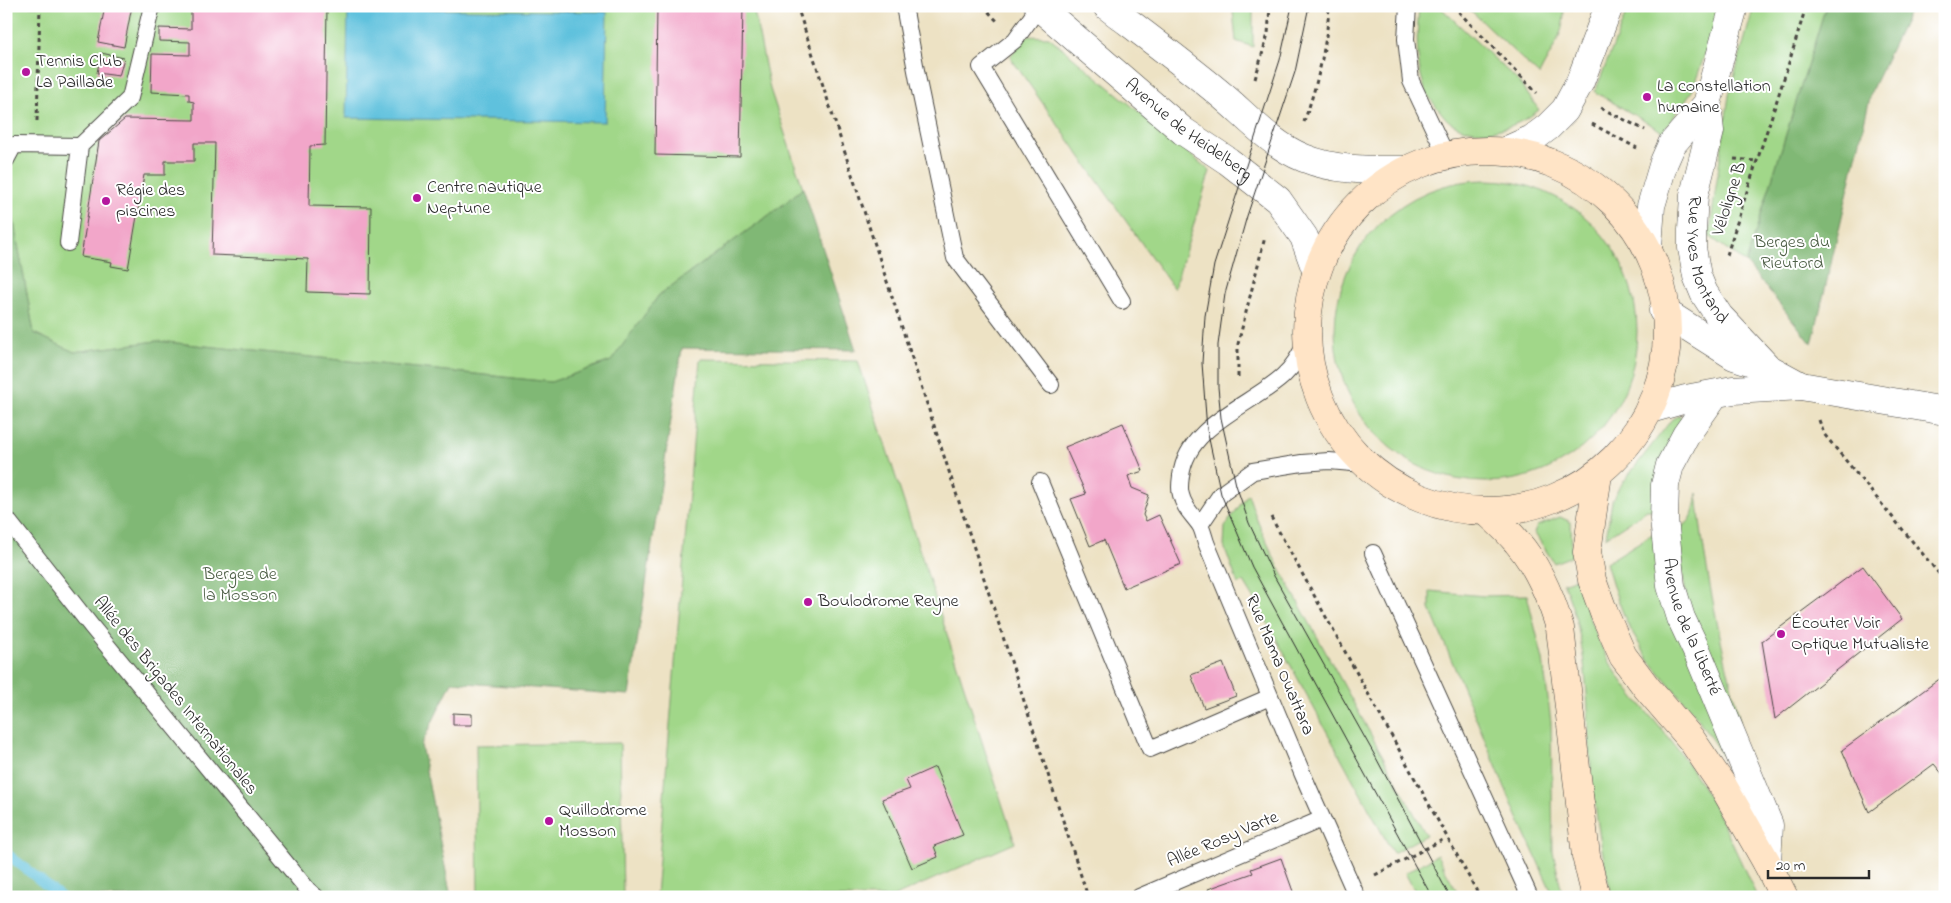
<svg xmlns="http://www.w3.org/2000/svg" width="1951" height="903" viewBox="0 0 1951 903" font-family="'Indie Flower',sans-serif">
<rect width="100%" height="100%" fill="#fff"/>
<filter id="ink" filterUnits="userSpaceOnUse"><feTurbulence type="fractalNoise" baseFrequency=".02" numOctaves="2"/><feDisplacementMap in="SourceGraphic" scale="10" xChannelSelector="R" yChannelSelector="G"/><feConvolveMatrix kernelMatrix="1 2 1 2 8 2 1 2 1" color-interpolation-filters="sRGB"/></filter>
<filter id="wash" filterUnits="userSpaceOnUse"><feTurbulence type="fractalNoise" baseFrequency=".0096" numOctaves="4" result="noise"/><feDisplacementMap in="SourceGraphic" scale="20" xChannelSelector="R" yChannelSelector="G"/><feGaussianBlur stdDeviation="1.12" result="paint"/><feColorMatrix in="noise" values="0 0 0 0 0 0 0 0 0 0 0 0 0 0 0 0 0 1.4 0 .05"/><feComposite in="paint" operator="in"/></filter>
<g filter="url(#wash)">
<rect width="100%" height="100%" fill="#ede2c4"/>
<g fill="#a1d789" stroke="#66815a">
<path d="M6,6H753L770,89L803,188L780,207L659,295L612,361L551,382L157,341L74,352L34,333L12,212L6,211Z"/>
<path d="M1236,6H1253V47L1236,41L1233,12Z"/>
<path d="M1419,6H1439L1519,82L1539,110C1516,128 1478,141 1450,122C1447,120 1443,115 1440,111C1434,104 1426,95 1424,86C1415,59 1417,34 1419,6Z"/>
<path d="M1466,6H1563C1568,30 1549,54 1539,75Z"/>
<path d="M1629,6H1722L1692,91L1663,132L1595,92Z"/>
<path d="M1754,6H1826L1746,263L1709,236L1729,95Z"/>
<path d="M1026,36L1049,37L1210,171L1174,289L1010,57Z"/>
<circle cx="1486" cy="331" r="151"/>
<path d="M700,359L858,361L1015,843L893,897H666L656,895Z"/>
<path d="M1678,416L1683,418L1653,510H1647L1606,537L1612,501L1618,489L1672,419Z"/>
<path d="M1697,493C1704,571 1722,647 1740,722L1689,613L1675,527C1694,527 1694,508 1697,493Z"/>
<path d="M1248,494L1257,520L1274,558L1426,835L1393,853L1255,600L1244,582L1238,584L1224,546L1225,526Z"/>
<path d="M1560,517L1571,522L1572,556L1554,563L1534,532L1537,526Z"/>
<path d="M1654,533L1735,770L1728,764L1697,717L1648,659L1627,623L1615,592L1606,563Z"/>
<path d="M1576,578C1586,609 1595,638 1612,666C1631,698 1659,723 1680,753C1713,797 1734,847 1757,897H1612C1602,855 1595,812 1591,768C1587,707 1589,640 1563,583Z"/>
<path d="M1430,591L1484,596L1527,595L1543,660L1551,722L1553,852L1563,897H1554L1517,816L1430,609Z"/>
<path d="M620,743L623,896L478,897L476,745Z"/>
<path d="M1437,855L1460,897H1418L1405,873Z"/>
</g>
<g fill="#80b875" stroke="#567250">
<path d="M1826,6H1912L1872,89L1812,344L1746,263Z"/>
<path d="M803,188L856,350L682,348L629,695L452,682L421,745L451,897H6V211H12L34,333L74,352L157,341L551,382L611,361L659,295L780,207Z"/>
</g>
<path fill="#5fc1dd" stroke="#457684" d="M348,8L607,12L605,122L346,118Z"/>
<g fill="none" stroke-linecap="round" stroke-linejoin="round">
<path stroke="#5fc1dd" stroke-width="10" d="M6,853L61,897"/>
</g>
<g id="blocks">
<g fill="#f2a6c9">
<path d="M105,6H132L124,47L98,42Z"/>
<path d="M191,6H327L325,145L310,146L309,206L371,207L370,294L307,292L308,259L212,255L215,143H194V161H165V175H144L128,269L111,266L112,262L81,257L99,141L125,119L194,120V102L189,101V94L151,92L152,54L190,55V42L159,41V28L191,29Z"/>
<path d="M657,6H743L740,157L655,155Z"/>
<path d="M101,53L124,58L119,76L97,73Z"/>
<path d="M1123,423L1143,471L1128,476L1132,488L1149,495L1143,515L1146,521L1159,515L1181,564L1124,588L1104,540L1090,546L1071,499L1086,494L1065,447Z"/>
<path d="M1863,566L1902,619L1775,719L1762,641Z"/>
<path d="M1223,663L1236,696L1204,708L1191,675Z"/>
<path d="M1945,675V777L1934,764L1869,812L1842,750Z"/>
<path d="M453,713L472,714V725H453Z"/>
<path d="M935,767L963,835L934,846L938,857L912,868L882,799L910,789L906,780Z"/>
<path d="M1281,858L1295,897H1211L1208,889L1253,873L1251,869Z"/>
</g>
</g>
</g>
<g filter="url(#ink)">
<use href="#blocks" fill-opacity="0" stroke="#484642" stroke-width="1"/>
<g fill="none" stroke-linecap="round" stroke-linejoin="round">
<g stroke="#484642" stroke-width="18">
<g id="service">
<path d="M904,6L918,81L955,258L1051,385"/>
<path d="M1408,6L1406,39L1411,81L1446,155"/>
<path d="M1039,7L1015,40L981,67L1122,301"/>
<path d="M6,160L14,145L80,146"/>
<path d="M68,243L80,146L130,98L152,6"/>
<path d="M1307,341C1300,354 1294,366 1283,376C1250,406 1187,425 1181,476C1180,483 1179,489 1181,495C1184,508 1192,514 1199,524C1203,529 1204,538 1207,545L1303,775L1357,897"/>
<path d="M1040,482L1150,749L1270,697"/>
<path d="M6,518L92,627L308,890L316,897"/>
<path d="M1200,525L1221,494L1253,471L1302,463L1329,461L1364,464"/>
<path d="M1373,553L1530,897"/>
<path d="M1139,897L1322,819"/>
</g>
</g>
<g stroke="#484642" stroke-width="29">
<g id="minor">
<path id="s1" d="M1707,104L1710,131L1694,195L1692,230V248L1697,276L1704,293L1719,316L1768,368L1801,386"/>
<path d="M1505,151L1532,139L1548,127L1565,110L1580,82L1609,6"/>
<path d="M1648,247L1651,206L1664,162L1672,144L1707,104L1734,6"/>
<path d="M1663,311L1734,356L1758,364"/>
<path id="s2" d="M1715,394L1686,435L1670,465L1665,485L1664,519L1671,586L1681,618L1699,656L1769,825L1767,863"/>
<path d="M1650,409L1686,399L1733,390L1801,386L1945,411"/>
</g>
</g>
<g stroke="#484642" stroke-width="29">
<g id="tertiary">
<path id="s3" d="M1038,6L1183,131L1228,161L1278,200L1304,237L1316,270"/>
<path d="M1107,6C1145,35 1183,63 1219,93C1246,115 1271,145 1304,158C1336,171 1370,170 1405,170"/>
</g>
</g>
<g stroke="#484642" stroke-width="29">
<g id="secondary">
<circle cx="1487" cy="331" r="180"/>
<path d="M1598,474L1587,552L1592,580L1604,613L1623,656L1647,688L1691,739L1723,786L1767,863L1784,897"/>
<path d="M1487,512C1497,521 1508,531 1517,542C1538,566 1551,598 1560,628L1586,856L1596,897"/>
</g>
</g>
<g stroke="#484642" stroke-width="3" stroke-dasharray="4 4" stroke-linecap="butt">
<path d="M797,6L1088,897"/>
<path d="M983,6L998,22"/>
<path d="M1453,6L1537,93"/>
<path d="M1255,79L1268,34L1270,6"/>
<path d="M1601,108L1645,130"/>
<path d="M37,121L40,6"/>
<path d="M1304,122C1317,85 1327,46 1329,6"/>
<path d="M1592,124L1637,148"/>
<path d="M1734,159L1756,161"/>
<path d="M1727,255C1752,172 1782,90 1806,6"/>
<path d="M1238,377V344L1265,237"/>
<path d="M1819,420L1824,434L1945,581"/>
<path d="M1271,517L1480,897"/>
<path d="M1375,875L1446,838"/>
</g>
<use href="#service" stroke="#fff" stroke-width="16"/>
<use href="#minor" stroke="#fff" stroke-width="28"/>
<use href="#tertiary" stroke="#fff" stroke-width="28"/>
<use href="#secondary" stroke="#ffe4c6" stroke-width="28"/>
<g stroke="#2b2b2b" stroke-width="1">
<path d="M1292,6L1280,60L1214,265L1205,316L1202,363L1207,430L1221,494L1252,567L1432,897"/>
<path d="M1309,6L1295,72L1247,216L1225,294L1218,345V387L1221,418L1236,485L1249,523L1274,576L1374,754L1450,897"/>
</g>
</g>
</g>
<g fill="#b5179e" stroke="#fff" stroke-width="2">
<circle cx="26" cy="72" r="5"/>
<circle cx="1647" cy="97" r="5"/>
<circle cx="417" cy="198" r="5"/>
<circle cx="106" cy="201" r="5"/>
<circle cx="808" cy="602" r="5"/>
<circle cx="1781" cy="634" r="5"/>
<circle cx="549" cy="821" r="5"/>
</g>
<g text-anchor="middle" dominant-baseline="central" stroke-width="4" stroke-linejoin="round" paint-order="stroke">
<g font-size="18" fill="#2b2b2b" stroke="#fff" text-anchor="start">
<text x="36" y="62">Tennis Club<tspan x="36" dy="21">La Paillade</tspan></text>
<text x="1657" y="87">La constellation<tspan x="1657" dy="21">humaine</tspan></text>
<text x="427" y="188">Centre nautique<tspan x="427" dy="21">Neptune</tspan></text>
<text x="116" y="191">Régie des<tspan x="116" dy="21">piscines</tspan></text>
<text x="818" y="602">Boulodrome Reyne</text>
<text x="1791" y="624">Écouter Voir<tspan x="1791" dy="21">Optique Mutualiste</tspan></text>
<text x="559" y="811">Quillodrome<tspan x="559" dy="21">Mosson</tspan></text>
</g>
<g font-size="18" fill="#2b2b2b" stroke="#fff">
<text stroke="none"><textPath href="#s3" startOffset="195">Avenue de Heidelberg</textPath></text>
<text transform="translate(1730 199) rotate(-72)">Véloligne B</text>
<text stroke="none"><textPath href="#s1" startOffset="161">Rue Yves Montand</textPath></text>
<text stroke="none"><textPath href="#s2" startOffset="251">Avenue de la Liberté</textPath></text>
<text transform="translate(1279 665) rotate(67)">Rue Mama Ouattara</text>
<text transform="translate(175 696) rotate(51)">Allée des Brigades Internationales</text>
<text transform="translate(1223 840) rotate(-23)">Allée Rosy Varte</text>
</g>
<g font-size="18" fill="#4e5f47" stroke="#fff">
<text x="1792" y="243">Berges du<tspan x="1792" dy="21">Rieutord</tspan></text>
<text x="240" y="575">Berges de<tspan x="240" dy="21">la Mosson</tspan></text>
</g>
</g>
<rect width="1951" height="903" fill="none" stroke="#fff" stroke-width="25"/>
<path d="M1768 870v8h101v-8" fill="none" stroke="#2b2b2b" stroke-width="2.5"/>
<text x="1776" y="870" font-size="15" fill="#2b2b2b" stroke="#ffffff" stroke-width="4" paint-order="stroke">20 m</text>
</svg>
